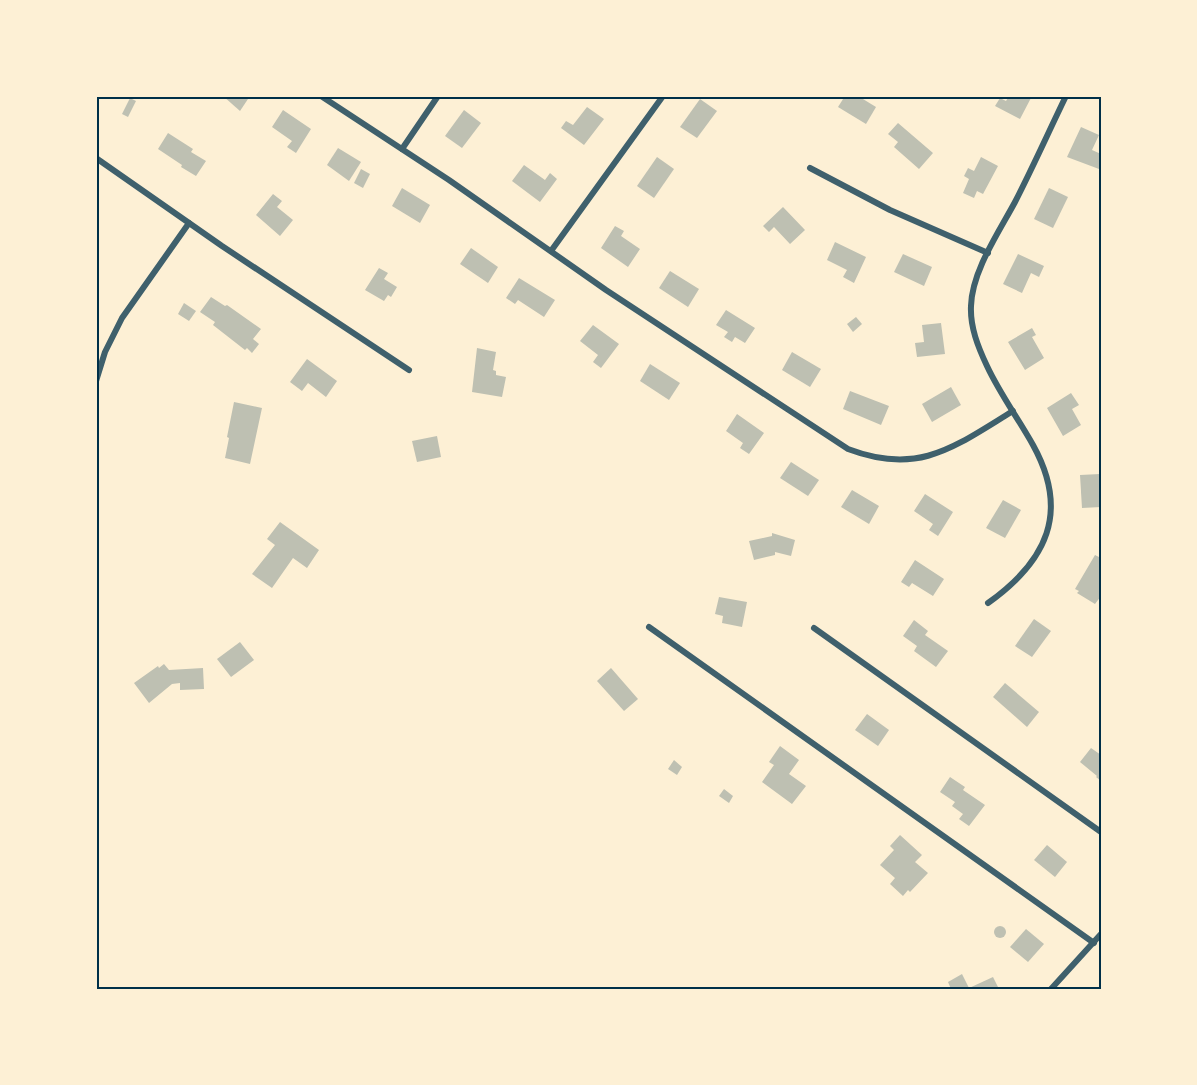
<svg xmlns="http://www.w3.org/2000/svg" width="1197" height="1085" viewBox="0 0 1197 1085" font-family="Literata,serif">
<rect width="100%" height="100%" fill="#fdf0d5"/>
<g fill="#bec0b2">
<path d="M223,96H250L240,111Z"/>
<path d="M845,96H858L876,107L866,124L838,107Z"/>
<path d="M1009,96H1032L1020,119L995,106L1000,98L1006,101Z"/>
<path d="M130,98L136,101L128,117L122,114Z"/>
<path d="M700,99L717,111L697,138L680,127Z"/>
<path d="M587,107L604,119L584,145L561,128L566,121L573,125Z"/>
<path d="M283,110L311,129L296,153L287,147L292,141L272,127Z"/>
<path d="M464,110L481,123L462,148L445,136Z"/>
<path d="M898,123L933,153L919,169L894,147L898,142L888,134Z"/>
<path d="M1081,127L1099,135L1092,150L1101,154L1099,169L1067,157Z"/>
<path d="M168,133L193,149L191,152L206,161L196,176L181,167L182,165L158,149Z"/>
<path d="M338,148L361,162L349,181L327,165Z"/>
<path d="M657,157L674,169L654,198L637,186Z"/>
<path d="M981,157L998,166L983,194L977,191L974,198L963,193L969,179L964,176L968,168L974,171Z"/>
<path d="M524,165L545,180L550,173L557,179L540,202L512,181Z"/>
<path d="M361,169L370,174L363,188L354,183Z"/>
<path d="M402,188L430,205L420,223L392,206Z"/>
<path d="M1049,188L1068,197L1053,228L1034,219Z"/>
<path d="M273,194L282,201L277,207L293,220L280,236L256,215Z"/>
<path d="M783,207L805,230L790,244L774,227L769,232L763,226Z"/>
<path d="M615,226L624,231L621,236L640,249L628,267L601,248Z"/>
<path d="M835,242L866,257L854,283L843,277L847,270L827,260Z"/>
<path d="M471,248L498,267L488,283L460,264Z"/>
<path d="M903,254L932,267L924,286L894,272Z"/>
<path d="M1018,254L1044,266L1039,277L1031,273L1022,293L1003,284Z"/>
<path d="M379,268L388,273L384,279L397,287L391,297L388,295L384,301L365,290Z"/>
<path d="M670,271L699,289L688,307L659,288Z"/>
<path d="M519,278L555,300L544,317L518,300L515,304L506,298Z"/>
<path d="M211,297L225,306L227,305L261,329L253,339L259,344L252,353L247,348L245,350L213,325L215,322L200,312Z"/>
<path d="M184,303L196,311L189,321L178,314Z"/>
<path d="M726,310L755,328L745,343L735,337L732,342L724,337L728,332L716,325Z"/>
<path d="M856,317L862,324L853,332L847,324Z"/>
<path d="M941,323L945,354L917,357L915,343L924,342L922,325Z"/>
<path d="M593,325L619,344L601,368L593,362L598,355L580,341Z"/>
<path d="M1032,328L1036,335L1032,337L1044,358L1025,370L1008,342Z"/>
<path d="M477,348L496,352L493,370L496,371V375L506,377L502,397L472,392Z"/>
<path d="M792,352L821,369L810,387L782,370Z"/>
<path d="M307,359L337,381L326,397L308,383L302,391L290,382Z"/>
<path d="M650,364L680,383L669,400L640,381Z"/>
<path d="M951,387L961,405L932,422L922,404Z"/>
<path d="M850,391L889,406L881,425L843,409Z"/>
<path d="M1071,393L1079,405L1072,409L1081,425L1063,436L1047,408Z"/>
<path d="M234,402L262,408L250,464L225,458L229,438L227,437Z"/>
<path d="M737,414L764,433L749,454L740,448L743,443L726,431Z"/>
<path d="M437,436L441,457L417,462L412,441Z"/>
<path d="M791,462L819,480L808,496L780,478Z"/>
<path d="M1100,474L1101,507L1082,508L1080,475Z"/>
<path d="M852,490L879,506L869,524L841,507Z"/>
<path d="M925,494L953,512L938,536L929,530L933,524L914,511Z"/>
<path d="M1003,500L1021,510L1005,538L986,528Z"/>
<path d="M280,522L319,550L307,568L293,558L272,588L252,574L275,545L267,539Z"/>
<path d="M772,533L795,540L791,556L775,552V555L754,560L749,541L772,536Z"/>
<path d="M1095,555L1101,558V596L1095,604L1077,593L1079,591L1075,589Z"/>
<path d="M915,560L944,579L933,596L912,583L909,587L901,582Z"/>
<path d="M719,597L747,602L742,627L722,623L723,616L715,614Z"/>
<path d="M1034,619L1051,631L1032,657L1015,646Z"/>
<path d="M914,620L928,631L925,635L948,651L936,667L914,651L917,646L903,636Z"/>
<path d="M240,642L254,660L231,677L217,659Z"/>
<path d="M164,664L169,670L203,668L204,689L180,690V683L172,684L149,703L134,683L158,666L159,668Z"/>
<path d="M611,668L638,699L624,711L597,681Z"/>
<path d="M1005,683L1039,712L1027,727L993,697Z"/>
<path d="M867,714L889,730L878,746L855,730Z"/>
<path d="M780,746L799,760L789,774L806,786L792,804L762,782L774,765L769,762Z"/>
<path d="M1091,748L1101,755V781L1096,777L1097,776L1080,762Z"/>
<path d="M674,760L682,767L677,775L668,769Z"/>
<path d="M950,777L965,787L963,790L985,805L969,826L959,819L963,814L952,806L955,802L940,792Z"/>
<path d="M724,789L733,796L729,803L719,796Z"/>
<path d="M900,835L922,855L915,862L928,873L910,892L908,890L903,896L890,884L895,878L880,865L894,850L890,846Z"/>
<path d="M1047,845L1067,862L1055,877L1034,860Z"/>
<circle cx="1000" cy="932" r="6"/>
<path d="M1026,929L1044,944L1028,962L1010,947Z"/>
<path d="M962,974L969,988L951,989L948,982Z"/>
<path d="M993,977L999,989H967Z"/>
</g>
<g fill="none" stroke-linecap="round" stroke-linejoin="round">
<g stroke="#3f606c" stroke-width="6">
<path d="M321,96L449,180L606,290L848,449C919,476 954,447 1013,411"/>
<path d="M402,149L438,96"/>
<path d="M96,158L222,246L409,370"/>
<path d="M810,168L890,210L988,253"/>
<path d="M551,251L663,96"/>
<path d="M96,381L105,352L122,318L189,223"/>
<path d="M988,603C1047,561 1070,512 1033,445C1018,418 1000,394 987,366C978,347 970,327 971,306C972,271 999,232 1015,202C1033,167 1049,131 1066,96"/>
<path d="M649,627L1094,943"/>
<path d="M814,628L1101,832"/>
<path d="M1051,989L1101,934"/>
</g>
</g>
<rect width="1197" height="1085" fill="none" stroke="#fdf0d5" stroke-width="195"/>
<rect x="98" y="98" width="1002" height="890" fill="none" stroke="#003049" stroke-width="2"/>
</svg>
